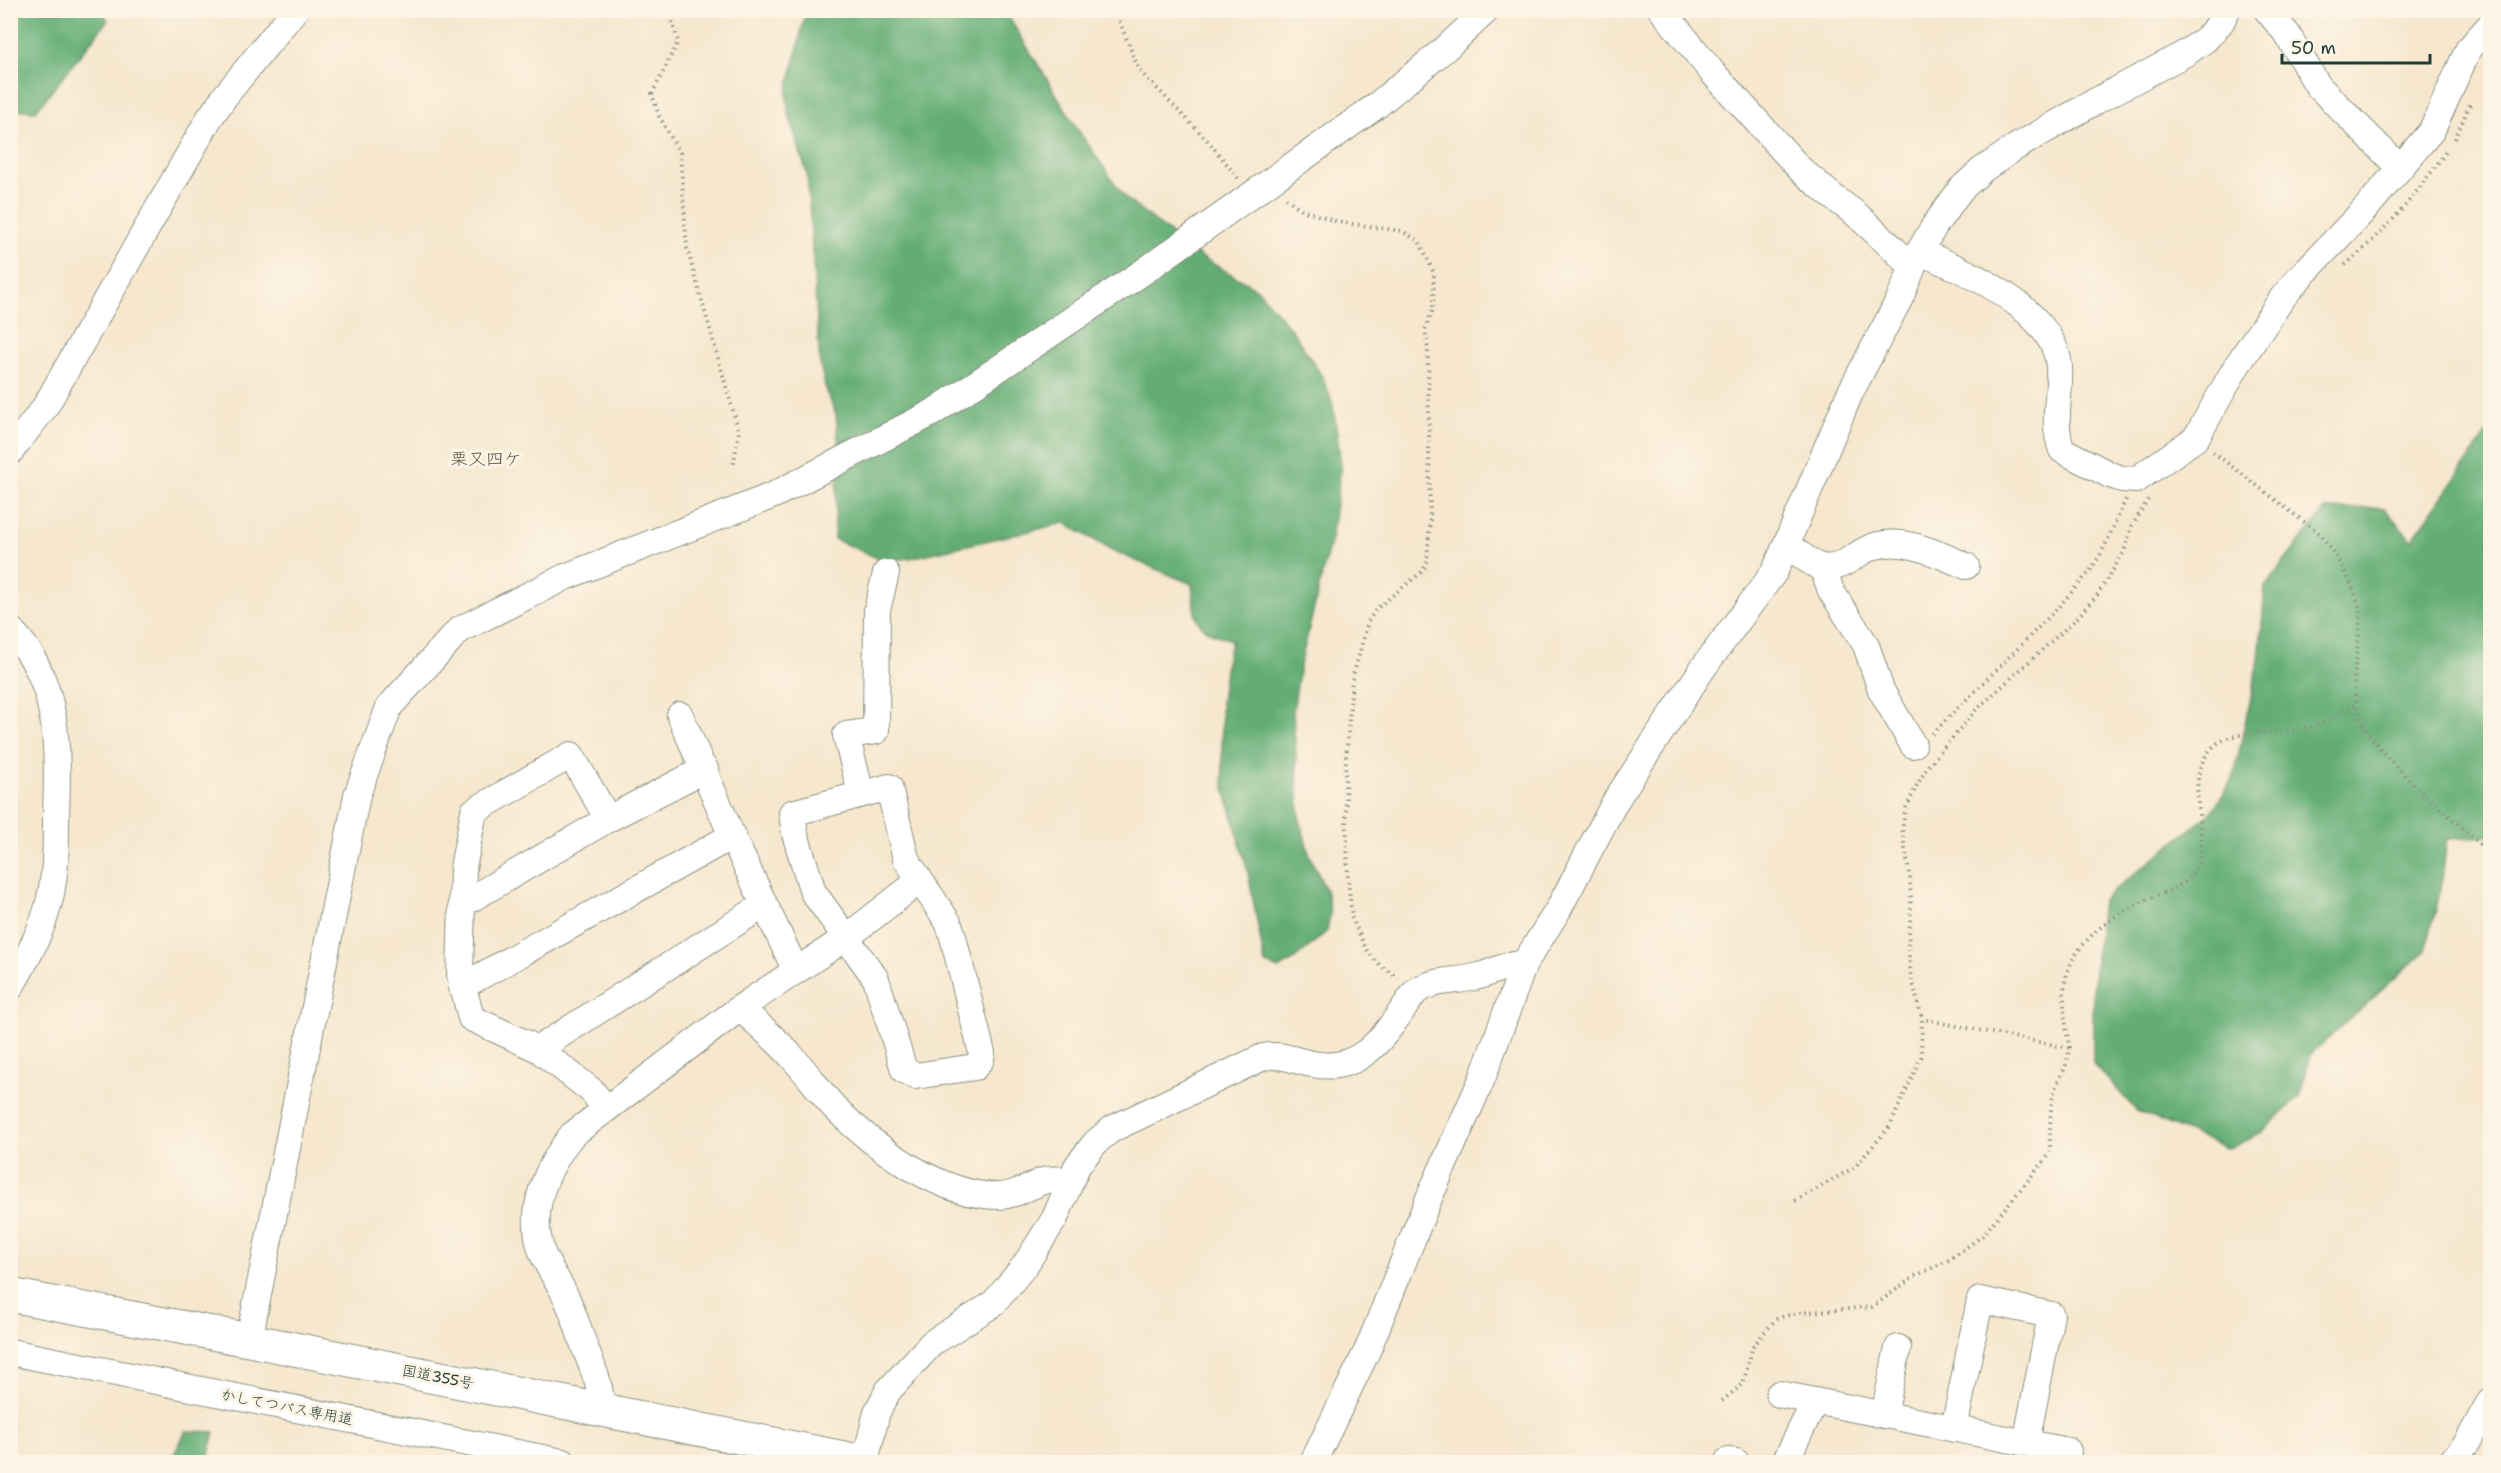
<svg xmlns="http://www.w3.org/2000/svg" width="2501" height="1473" viewBox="0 0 2501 1473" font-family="'Shantell Sans','Klee One',sans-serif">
<rect width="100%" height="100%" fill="#fcf5e5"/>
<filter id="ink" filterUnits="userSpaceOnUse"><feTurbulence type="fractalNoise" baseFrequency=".0167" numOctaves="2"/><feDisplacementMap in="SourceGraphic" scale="12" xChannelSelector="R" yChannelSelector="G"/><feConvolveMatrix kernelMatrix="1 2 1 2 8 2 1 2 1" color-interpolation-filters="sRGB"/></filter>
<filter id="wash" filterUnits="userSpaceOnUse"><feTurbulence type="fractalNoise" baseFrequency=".008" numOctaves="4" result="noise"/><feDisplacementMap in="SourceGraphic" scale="24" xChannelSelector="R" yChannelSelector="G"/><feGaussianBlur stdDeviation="1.35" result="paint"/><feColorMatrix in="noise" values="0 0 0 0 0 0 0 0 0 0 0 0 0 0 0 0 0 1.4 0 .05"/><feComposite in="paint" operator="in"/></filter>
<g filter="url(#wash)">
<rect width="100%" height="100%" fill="#f6e7ce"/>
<g fill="#64ad75" stroke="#427554" stroke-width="1.5">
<path d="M11,10L101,11L108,20L36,111L11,109Z"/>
<path d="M806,11H1005L1080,133L1125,198L1201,257L1257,289L1291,329L1322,376L1333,405L1341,464L1332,534L1300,665L1293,712L1300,820L1309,854L1327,893L1330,913L1327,931L1295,959L1279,969L1265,964L1247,868L1223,782L1221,702L1226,662L1232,640C1193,629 1195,621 1192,584L1113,551L1065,523L910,558L884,561L834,539L839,449L836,415L825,386L820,364L807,174L788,111L787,94Z"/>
<path d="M2490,428V836L2447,839L2441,888L2426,950L2311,1054L2299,1097L2260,1134L2229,1149L2137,1111L2093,1063V989L2102,900L2211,813L2233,779L2259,660L2265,587L2325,509L2384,508L2412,540Z"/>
<path d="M186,1431L215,1432L207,1462H170Z"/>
</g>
</g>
<g filter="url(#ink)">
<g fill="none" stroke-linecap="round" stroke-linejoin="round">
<g stroke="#8a9281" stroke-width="28">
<g id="minor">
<path d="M1662,10L1713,73L1801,170L1833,197L1856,214L1912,266"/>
<path d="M2267,10L2287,34L2318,86L2400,168"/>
<path d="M1919,252C1966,270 2055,310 2059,367C2061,396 2051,422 2062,450L2110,475L2122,479L2136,480L2196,438L2236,367L2283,297L2300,277L2368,206L2432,130L2468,50L2490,25"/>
<path d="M10,452L45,407L209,119L225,96L295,10"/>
<path d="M1787,546C1798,551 1811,565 1822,567C1842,571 1855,553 1872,547C1903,536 1938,554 1966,566"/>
<path d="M1823,568L1831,591L1866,645L1881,690L1913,745"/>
<path d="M10,629C61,680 58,752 56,818C56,851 56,882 46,913C38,939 24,964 10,988"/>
<path d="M680,715L732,836L796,971"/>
<path d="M889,787L906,859L948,922L952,933L982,1053L981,1059L975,1067L915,1076L904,1070L876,979L813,892L795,834L792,813Z"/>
<path d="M861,793L846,735L876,731L877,610L886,573"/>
<path d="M608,819L571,755L474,811L463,868L460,975L471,1018L538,1049L764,905"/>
<path d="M463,901L471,899L608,819L705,769"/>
<path d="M461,987L732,836"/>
<path d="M740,1008C758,1024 777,1040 793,1058C808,1074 820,1092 834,1107C873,1147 942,1197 1000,1196C1016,1195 1028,1187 1043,1181C1051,1178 1062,1180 1070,1180"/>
<path d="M538,1049L592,1091L606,1109"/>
<path d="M249,1340L357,795L389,707L459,630L565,577L774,495L932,413L1143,272L1376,106L1446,48L1487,10"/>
<path d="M10,1352L563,1462"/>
<path d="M1779,1394L2068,1451L2066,1462"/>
<path d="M600,1410C603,1389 594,1372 587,1353C579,1333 574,1312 564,1293C557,1278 545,1264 541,1249C528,1208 547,1167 572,1135L740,1008L847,937L919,881"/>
<path d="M1884,1415L1898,1348"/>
<path d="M1954,1429L1980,1300L2051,1315L2026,1443"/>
<path d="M1728,1461L1736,1462"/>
<path d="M865,1462L877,1412L888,1391L932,1343L993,1304L1004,1291L1025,1265L1055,1218L1077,1166L1096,1142L1112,1129L1263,1057C1282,1053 1294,1061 1313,1064C1366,1075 1389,1027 1416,991C1436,979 1454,982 1475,977C1494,973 1503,964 1524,964"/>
<path d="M1313,1462L1368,1349L1429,1198L1482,1079L1524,964L1558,910L1616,800L1703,668L1775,571L1850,393L1900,298L1919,252L1935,225L1961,189L1982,170L2016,147L2096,101L2186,53L2206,39L2221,22L2227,10"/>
<path d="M1785,1462L1815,1401"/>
<path d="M2451,1462L2467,1443L2490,1401"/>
</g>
</g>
<g stroke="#8a9281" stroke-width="35">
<path id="highway" d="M10,1295L249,1340L864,1462"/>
</g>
<g stroke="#8a9281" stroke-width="4" stroke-dasharray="1.5 4.5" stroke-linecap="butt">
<path d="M669,10L678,42L652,94L659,116L680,153L687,248L739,432L733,467"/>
<path d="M1115,10L1139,70L1207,140L1239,179"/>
<path d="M2455,139L2470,104"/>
<path d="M1286,198L1302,210L1338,222L1402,231L1419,241L1434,273L1433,310L1425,330L1428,349L1430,520L1427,562L1423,571L1376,609L1368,622L1352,680L1345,774L1348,880L1352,918L1366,949L1376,962L1398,978"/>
<path d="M2345,265C2388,229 2416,195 2447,150"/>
<path d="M2213,452L2320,534C2335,552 2359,592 2360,615C2360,646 2349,680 2358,711C2370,755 2456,820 2490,853"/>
<path d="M1932,734L2054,612L2090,571L2102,552L2126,499"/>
<path d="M2069,1048C2066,1023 2059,992 2069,968C2082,936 2116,913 2146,900C2171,889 2186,889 2199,862C2201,857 2201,850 2201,844C2202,812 2187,775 2212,748C2230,728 2277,734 2303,729C2322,726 2340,714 2356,704"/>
<path d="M1795,1201L1855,1167L1890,1126L1921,1057L1922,1019L1911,975L1908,948L1911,908L1910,878L1902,830L1906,808L1917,785L1929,765L1976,710L2075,620L2098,594L2124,552L2132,526L2149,498"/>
<path d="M1722,1401L1743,1384L1753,1346L1777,1318L1798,1313L1872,1307L1915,1276L1949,1260L1982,1236L2050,1154C2050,1133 2049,1113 2054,1092C2059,1074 2068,1071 2069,1048L1922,1019"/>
</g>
<use href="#minor" stroke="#fff" stroke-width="26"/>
<use href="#highway" stroke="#fff" stroke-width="33"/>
</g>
</g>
<g text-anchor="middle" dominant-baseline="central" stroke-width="6" stroke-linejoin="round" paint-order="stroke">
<g font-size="15" fill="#1f3d34" stroke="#fcf5e5">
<text transform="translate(438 1377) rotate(11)">国道355号</text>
<text transform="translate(287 1407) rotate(11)">かしてつバス専用道</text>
</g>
<g font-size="18" fill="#655d4a" stroke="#fcf5e5">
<text x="486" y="459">栗又四ケ</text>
</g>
</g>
<rect width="2501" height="1473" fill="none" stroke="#fcf5e5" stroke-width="36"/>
<path d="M2282 54v9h148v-9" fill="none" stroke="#1f3d34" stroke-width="3"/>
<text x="2291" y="54" font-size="18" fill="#1f3d34" stroke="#fcf5e5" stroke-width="4.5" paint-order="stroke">50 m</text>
</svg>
